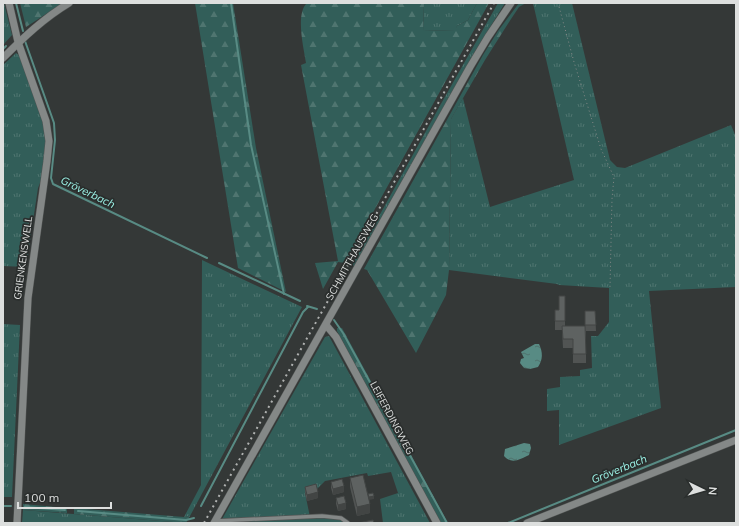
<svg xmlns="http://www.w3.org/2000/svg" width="739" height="526" viewBox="0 0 739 526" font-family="Mulish,sans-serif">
<defs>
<pattern id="grass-tufts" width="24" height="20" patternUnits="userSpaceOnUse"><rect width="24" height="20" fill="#325e59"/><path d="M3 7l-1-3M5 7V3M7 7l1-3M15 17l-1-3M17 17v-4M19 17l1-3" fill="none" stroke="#4f7570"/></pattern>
<pattern id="forest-firs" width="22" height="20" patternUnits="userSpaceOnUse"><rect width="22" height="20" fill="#325e59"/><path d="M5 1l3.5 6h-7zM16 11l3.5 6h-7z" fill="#4f7570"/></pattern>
<pattern id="water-ripples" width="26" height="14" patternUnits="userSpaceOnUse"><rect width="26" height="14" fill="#588b84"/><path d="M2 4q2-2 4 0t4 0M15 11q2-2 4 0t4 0" fill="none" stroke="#50726d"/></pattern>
</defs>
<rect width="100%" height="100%" fill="#343837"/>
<g fill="url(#grass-tufts)">
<path d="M3,3H4L12,35L3,45Z"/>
<path d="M424,3H477L468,20L457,26L456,30L423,31Z"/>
<path d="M498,3H505L474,53L354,266L352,265L442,102Z"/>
<path d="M533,3H572L610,160L617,167L625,168L731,125L736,137V287L649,291L661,408L559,445V410L547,411V389L560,387V377L580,376V370L592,368L591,336H598L609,322V288L559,285L557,284L449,270L451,119L463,98L490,207L574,180Z"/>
<path d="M16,53L20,56L42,116L46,132L45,150L42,178L38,188L26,267L3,266V65Z"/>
<path d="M202,260L302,307L190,516L184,517L201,485Z"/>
<path d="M3,324L20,325L12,497H3Z"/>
<path d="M329,336L430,523H383L380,499L398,493L391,472L368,476L367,473L325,481L316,490L305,493L310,517L341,518L348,523H226V521H221L325,337Z"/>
<path d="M23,510L186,523H22Z"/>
</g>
<g fill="url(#forest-firs)">
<path d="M20,3H63L26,27Z"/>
<path d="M195,3H233L256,148L286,292L238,268Z"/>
<path d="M307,3H424L423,31L455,30L457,26L468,20L477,3H489L345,263L338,262L323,289L315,263L338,261L301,65L306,63C304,49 295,14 307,3Z"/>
<path d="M519,3H526L519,7L511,19L485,60L451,119L449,270L446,295L416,353L367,270L364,269L483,55L498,31Z"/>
<path d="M337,328H342L448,523H441L337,331Z"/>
<path d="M23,504L67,508V513L23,510Z"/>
<path d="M74,508L184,517L190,516L186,523L74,514Z"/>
</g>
<g fill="url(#water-ripples)">
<path d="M535,344H539C543,352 543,360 538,367L530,369L524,368L520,363L521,359L524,358L521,352Z"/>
<path d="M524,443L530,444L531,448L529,455C520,459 512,465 504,456L505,449Z"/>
</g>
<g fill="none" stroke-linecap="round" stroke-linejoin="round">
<g stroke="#588b84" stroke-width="2">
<path d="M16,3L23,31"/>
<path d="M231,3L251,145L284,294"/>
<path d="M25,41L54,123L55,140L51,178L53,184L207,258"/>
<path d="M3,49L6,46"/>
<path d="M219,263L300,301"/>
<path d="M307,306L317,309"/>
<path d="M334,320L343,333L447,523"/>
<path d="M3,506H11"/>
<path d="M201,506L303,312L308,307"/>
<path d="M25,507L65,510"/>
<path d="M78,511L186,520L194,518"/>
<path d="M508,523L736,430"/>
</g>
<g stroke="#525554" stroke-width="5">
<path id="lane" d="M216,521L322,516L341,518L348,523"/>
</g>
<g stroke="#525554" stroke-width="8">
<g id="street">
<path d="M9,3L18,42L46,121L49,141L47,161L28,298L17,523"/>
<path d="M3,58C24,37 44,18 69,3"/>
<path d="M326,325L336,337L437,523"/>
<path d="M214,523L470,67L488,37L511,3"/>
<path d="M527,523L736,440"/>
</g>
</g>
<path stroke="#868988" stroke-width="1" stroke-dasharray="1 3" stroke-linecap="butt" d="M558,3L574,62L601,149L614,177L612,199L610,287"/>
<use href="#lane" stroke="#848887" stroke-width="3.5"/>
<use href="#street" stroke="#848887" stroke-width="7"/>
<path stroke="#b0b2b1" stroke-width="2" stroke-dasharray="2 4" stroke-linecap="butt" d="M204,523L494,3"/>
</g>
<g fill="#515453">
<path d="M565,296V326H585L595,311L596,331H586V363H573V348H563L562,330H555V310H559Z"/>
<path d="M350,478L370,513L357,516L350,487Z"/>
<path d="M331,482L344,492L333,495L331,488Z"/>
<path d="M305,487L318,498L307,501L305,492Z"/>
<path d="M336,498L346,509L338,511L336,504Z"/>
</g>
<g fill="#424544">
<path d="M344,486V492L333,495V489Z"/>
<path d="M318,492V498L307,501V495Z"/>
<path d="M374,496V499L369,500V497Z"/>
<path d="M346,503V509L338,511V505Z"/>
<path d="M370,504V513L357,516V507Z"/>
</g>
<g fill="#5e6261" stroke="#424544">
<path d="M559,296H565V321H555V310H559Z"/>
<path d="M585,311H595L596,325H585Z"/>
<path d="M562,326H585L586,354H573V339H563Z"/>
<path d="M363,475L370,504L357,507L350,478Z"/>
<path d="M342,479L344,486L333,489L331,482Z"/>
<path d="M316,484L318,492L307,495L305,487Z"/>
<path d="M373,493L374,496L369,497L368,494Z"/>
<path d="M344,496L346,503L338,505L336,498Z"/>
<path d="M373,520L374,523H358Z"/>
</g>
<g text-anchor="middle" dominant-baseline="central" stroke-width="3.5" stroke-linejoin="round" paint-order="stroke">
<g font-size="10" fill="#dddfde" stroke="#2a2e2d">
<text transform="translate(352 257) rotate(-61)">SCHMITTHAUSWEG</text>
<text transform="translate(23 258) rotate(-82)">GRIENKENSWELL</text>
<text transform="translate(392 418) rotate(62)">LEIFERDINGWEG</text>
</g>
<g font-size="11" font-style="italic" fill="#9cf3e7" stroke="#2a2e2d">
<text transform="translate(88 192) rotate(26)">Gröverbach</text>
<text transform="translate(619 469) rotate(-22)">Gröverbach</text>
</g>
</g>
<rect width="739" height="526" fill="none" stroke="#dddfde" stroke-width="8"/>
<g transform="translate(703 490) rotate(95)" stroke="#2a2e2d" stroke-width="3" paint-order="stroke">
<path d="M0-3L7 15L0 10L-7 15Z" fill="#dddfde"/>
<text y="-6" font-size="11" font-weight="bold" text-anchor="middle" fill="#dddfde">N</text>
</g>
<path d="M18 502v6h93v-6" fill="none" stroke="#dddfde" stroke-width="2"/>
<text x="24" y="502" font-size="12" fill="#dddfde" stroke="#2a2e2d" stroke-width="3" paint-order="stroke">100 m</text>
</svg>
